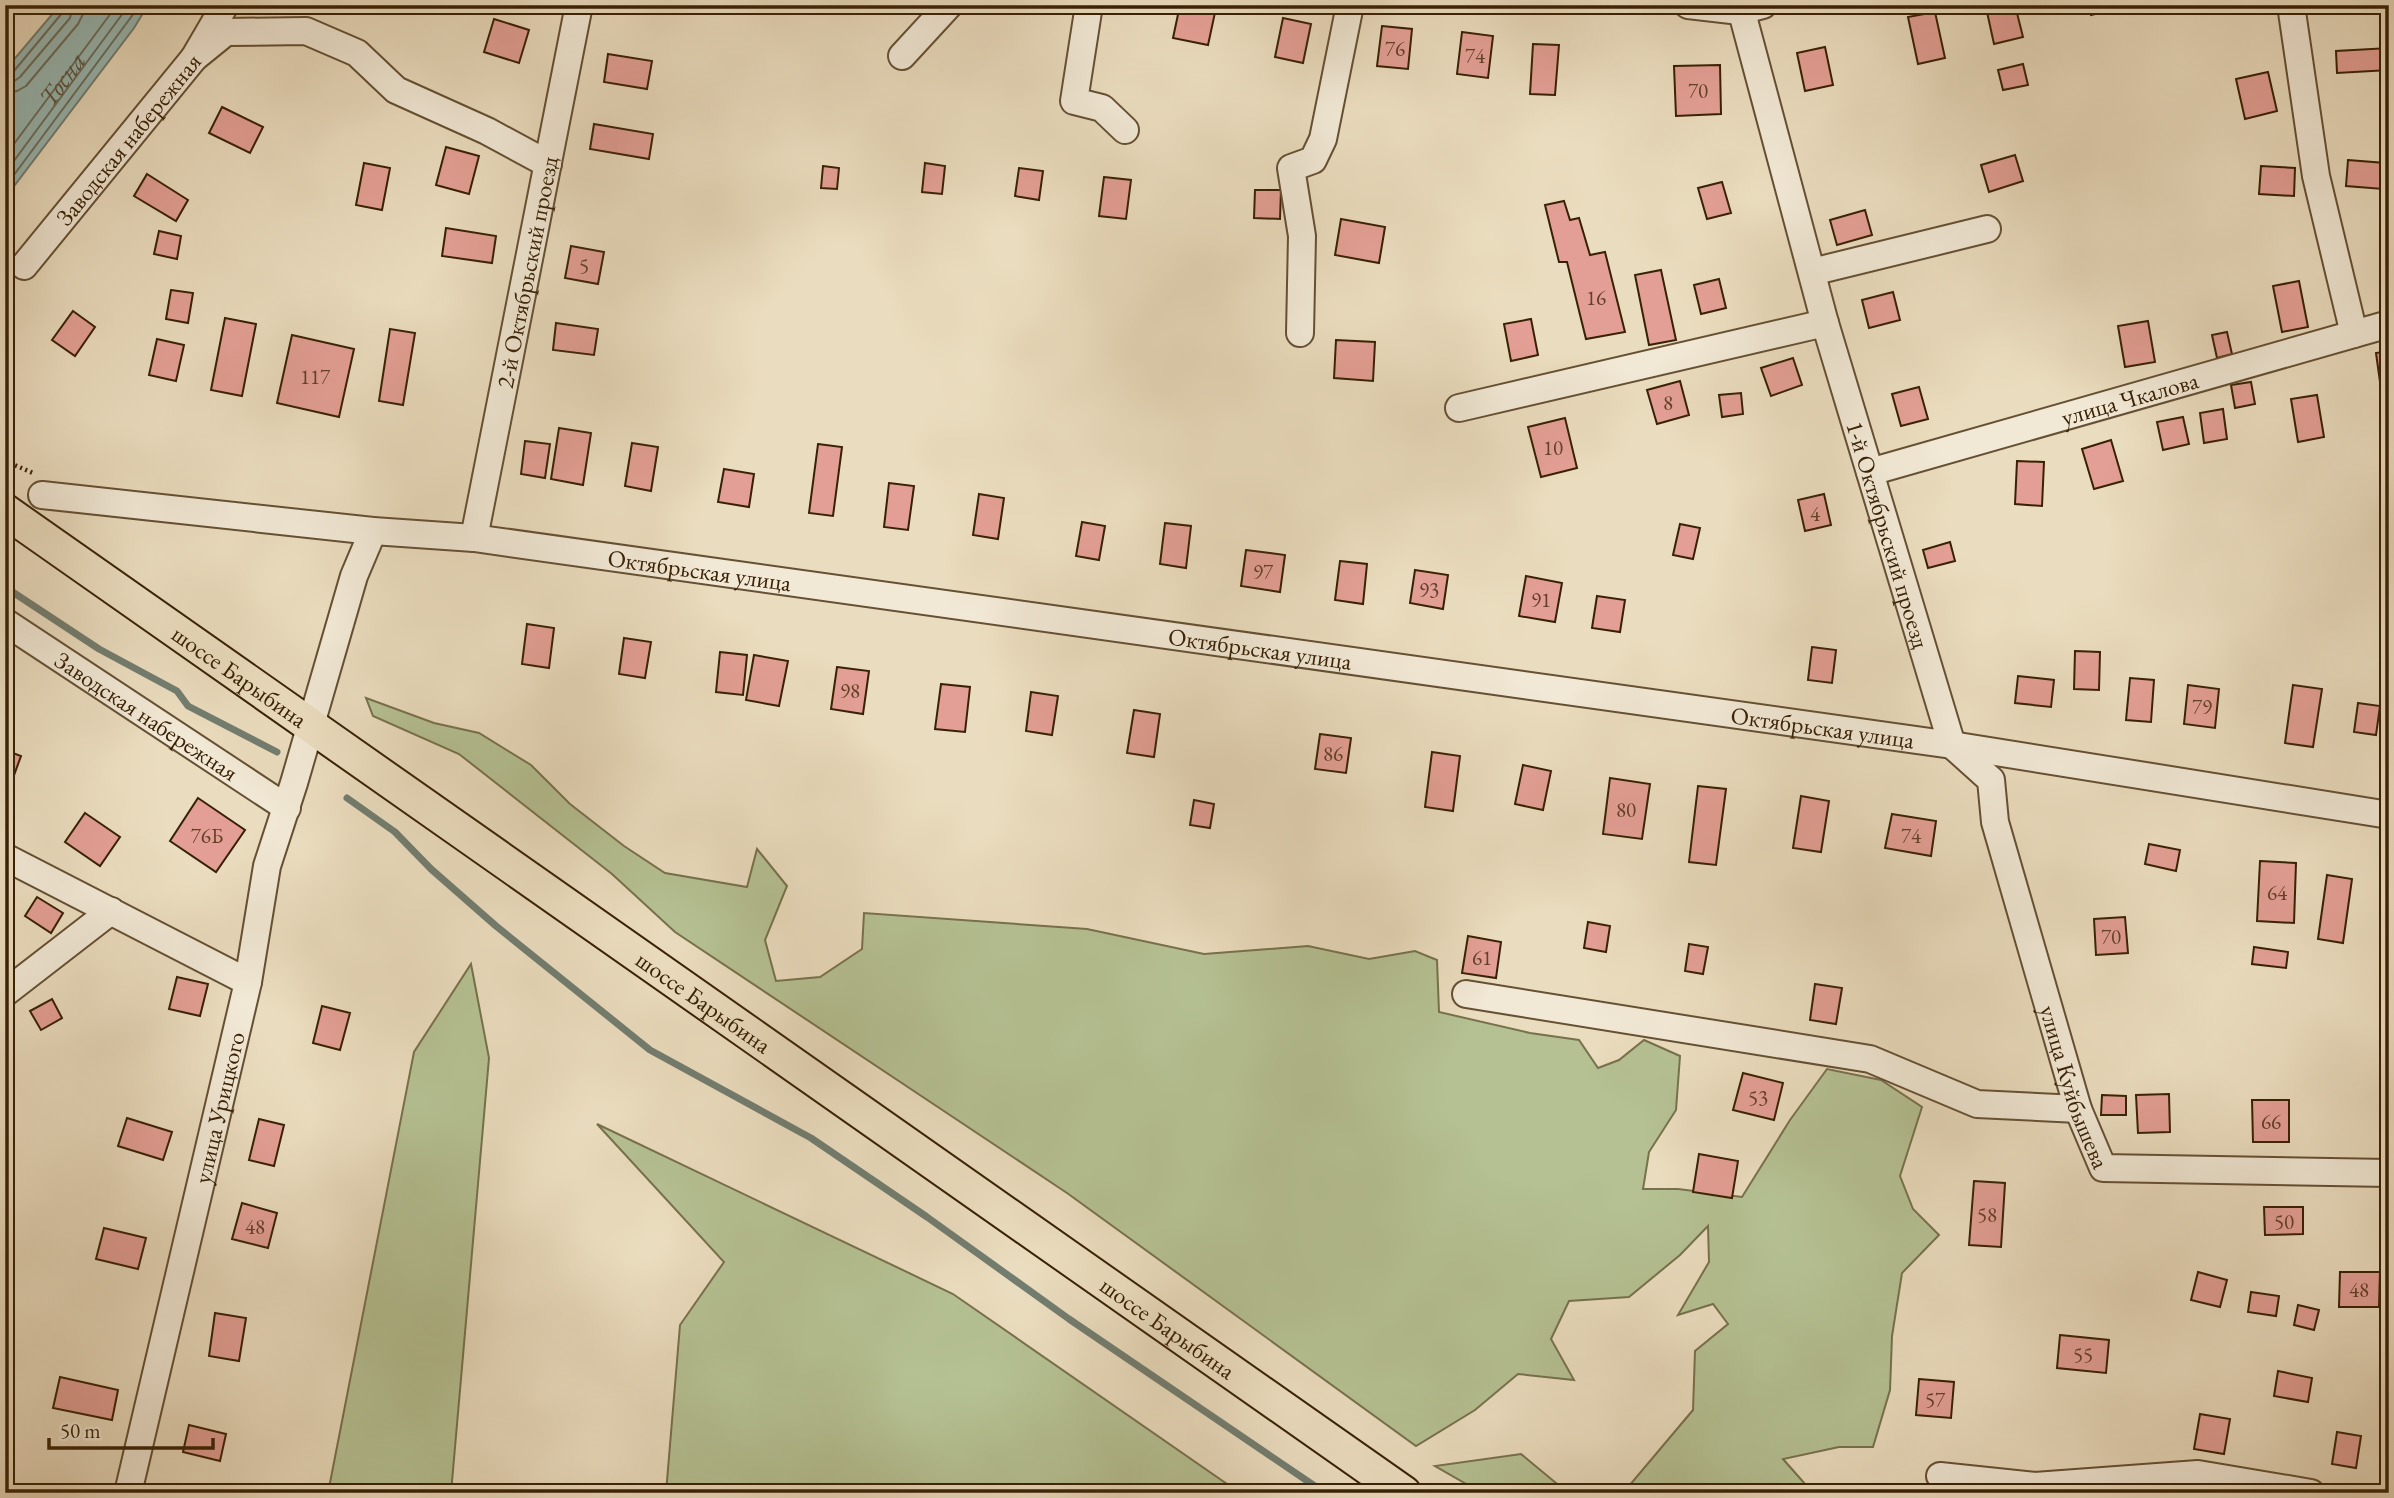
<svg xmlns="http://www.w3.org/2000/svg" width="2394" height="1498" viewBox="0 0 2394 1498" font-family="'EB Garamond',serif">
<rect width="100%" height="100%" fill="#eadcbe"/>
<filter id="stains"><feTurbulence type="fractalNoise" baseFrequency=".00286" numOctaves="4"/><feColorMatrix values="0 0 0 0 .2 0 0 0 0 .09 0 0 0 0 .02 0 0 0 .5 -.17"/></filter>
<radialGradient id="worn" r=".72"><stop offset=".6" stop-color="#630" stop-opacity="0"/><stop offset="1" stop-color="#630" stop-opacity=".3"/></radialGradient>
<g fill="#b5c193" stroke="#77714c" stroke-width="2">
<path d="M366,698L434,723L479,733L531,765L570,804L624,846L665,873L747,887L757,849L787,886L765,940L776,981L820,977L862,949L864,913L1087,929L1204,954L1308,946L1369,959L1415,951L1437,960L1439,1012L1530,1033L1579,1040L1598,1068L1619,1060L1644,1040L1680,1056L1676,1110L1649,1152L1643,1189H1678L1742,1197L1790,1120L1827,1069L1881,1080L1922,1107L1900,1176L1913,1209L1939,1235L1902,1273L1892,1336L1890,1390L1873,1447H1839L1783,1459L1813,1493H1623L1693,1410L1695,1351L1728,1324L1713,1304L1678,1315L1709,1262L1708,1226L1680,1255L1629,1297L1569,1301L1551,1339L1574,1380L1518,1374L1475,1410L1416,1446L1067,1193L675,932L612,874L459,754L373,716Z"/>
<path d="M471,964L489,1058L451,1493H328L414,1052Z"/>
<path d="M597,1124L953,1294L1240,1493H666L680,1325L724,1262Z"/>
<path d="M1521,1454L1568,1493H1482L1435,1466Z"/>
</g>
<path fill="#98bab6" stroke="#727d6f" stroke-width="2" d="M60,5H148L134,28L5,198V70Z"/>
<g fill="none" stroke-linecap="round" stroke-linejoin="round">
<g stroke="#686e5e" stroke-width="2">
<path d="M5,74L14,71L63,12L65,5"/>
<path d="M5,83L13,82L20,77L70,18L73,5"/>
<path d="M5,93L17,91L26,86L78,24L83,14L84,5"/>
<path id="s1" d="M5,156L117,5"/>
<path d="M5,173L129,5"/>
<path d="M5,187L140,5"/>
</g>
<g stroke="#727d6f" stroke-width="7">
<path d="M5,587L99,649L177,691L188,706L277,752"/>
<path d="M347,798L395,832L431,869L496,926L650,1050L811,1138L927,1217L1069,1319L1325,1493"/>
</g>
</g>
<g fill="#e39f95" stroke="#392105" stroke-width="2">
<path d="M1180,5L1216,8L1208,45L1173,38Z"/>
<path d="M2015,5L2023,37L1994,44L1987,12Z"/>
<path d="M2089,5H2125V7L2091,15Z"/>
<path d="M1935,12L1945,58L1918,64L1908,17Z"/>
<path d="M1283,18L1311,24L1303,63L1275,57Z"/>
<path d="M494,19L529,30L519,63L484,52Z"/>
<path d="M1382,26L1412,29L1408,69L1377,66Z"/>
<path d="M1462,32L1493,36L1488,78L1457,74Z"/>
<path d="M1533,44L1559,45L1555,95L1530,94Z"/>
<path d="M1825,47L1833,85L1805,91L1797,53Z"/>
<path d="M2389,48V70L2337,73L2336,51Z"/>
<path d="M608,54L652,61L647,89L604,82Z"/>
<path d="M2023,64L2028,85L2003,90L1998,70Z"/>
<path d="M1720,65L1721,114L1676,116L1674,66Z"/>
<path d="M2268,72L2277,111L2245,119L2236,79Z"/>
<path d="M222,107L263,127L250,153L209,133Z"/>
<path d="M594,124L653,134L649,159L590,149Z"/>
<path d="M446,147L479,156L469,194L436,185Z"/>
<path d="M2015,155L2023,181L1989,192L1981,165Z"/>
<path d="M2348,160L2385,163L2383,189L2346,186Z"/>
<path d="M364,163L390,168L382,210L356,205Z"/>
<path d="M925,163L945,166L942,194L922,192Z"/>
<path d="M823,166L839,168L837,189L821,188Z"/>
<path d="M2261,166L2295,168L2294,196L2259,194Z"/>
<path d="M1019,168L1043,171L1039,200L1015,196Z"/>
<path d="M147,174L188,200L176,221L134,196Z"/>
<path d="M1104,177L1131,180L1126,219L1099,216Z"/>
<path d="M1722,182L1731,213L1707,219L1698,188Z"/>
<path d="M1255,190H1281L1280,219L1254,218Z"/>
<path d="M1564,201L1570,220L1579,218L1590,255L1605,252L1625,332L1586,339L1567,262H1559L1545,205Z"/>
<path d="M1865,210L1872,235L1837,245L1830,220Z"/>
<path d="M1341,219L1385,227L1379,263L1335,255Z"/>
<path d="M446,228L496,236L492,263L442,256Z"/>
<path d="M159,231L181,236L177,259L154,254Z"/>
<path d="M571,246L604,252L598,284L565,278Z"/>
<path d="M1661,270L1676,340L1649,345L1635,275Z"/>
<path d="M1719,279L1726,308L1701,314L1694,285Z"/>
<path d="M2299,281L2308,327L2282,332L2273,286Z"/>
<path d="M171,290L193,293L188,323L166,319Z"/>
<path d="M1893,292L1900,320L1869,328L1862,300Z"/>
<path d="M73,311L95,327L75,356L52,340Z"/>
<path d="M225,318L256,324L242,396L211,390Z"/>
<path d="M1531,319L1538,355L1511,361L1504,324Z"/>
<path d="M2148,321L2155,362L2125,367L2118,326Z"/>
<path d="M556,323L598,329L594,355L553,350Z"/>
<path d="M390,329L415,333L403,405L379,401Z"/>
<path d="M2227,332L2232,354L2217,358L2212,335Z"/>
<path d="M292,335L354,349L339,417L277,403Z"/>
<path d="M157,339L184,345L176,381L149,375Z"/>
<path d="M1336,340L1375,342L1373,381L1334,378Z"/>
<path d="M2389,351V381L2380,382L2376,353Z"/>
<path d="M1793,358L1802,385L1771,396L1761,368Z"/>
<path d="M1680,381L1689,415L1657,424L1647,390Z"/>
<path d="M2251,382L2255,404L2235,408L2231,385Z"/>
<path d="M1919,387L1928,419L1901,426L1892,394Z"/>
<path d="M1741,393L1743,414L1722,417L1719,395Z"/>
<path d="M2317,395L2324,437L2298,442L2291,399Z"/>
<path d="M2223,409L2227,439L2204,443L2200,413Z"/>
<path d="M2183,417L2189,444L2163,450L2157,422Z"/>
<path d="M1565,418L1577,468L1541,477L1528,427Z"/>
<path d="M559,428L591,433L583,485L551,479Z"/>
<path d="M2111,440L2123,481L2094,489L2082,449Z"/>
<path d="M525,441L550,444L545,478L521,474Z"/>
<path d="M632,443L658,447L651,491L625,486Z"/>
<path d="M818,444L842,447L833,516L809,513Z"/>
<path d="M2017,461L2044,462L2042,506L2015,504Z"/>
<path d="M724,469L754,474L749,507L718,502Z"/>
<path d="M889,483L914,486L908,530L884,527Z"/>
<path d="M979,494L1004,498L998,539L973,535Z"/>
<path d="M1824,494L1831,525L1805,531L1798,500Z"/>
<path d="M1082,522L1105,526L1099,560L1076,556Z"/>
<path d="M1165,523L1191,526L1186,568L1160,564Z"/>
<path d="M1680,524L1700,528L1693,559L1673,555Z"/>
<path d="M1950,542L1955,561L1928,568L1923,550Z"/>
<path d="M1246,550L1285,555L1280,592L1241,586Z"/>
<path d="M1340,561L1367,564L1363,604L1335,600Z"/>
<path d="M1415,570L1448,575L1443,609L1410,603Z"/>
<path d="M1526,576L1562,583L1555,622L1519,616Z"/>
<path d="M1597,596L1625,600L1620,632L1592,628Z"/>
<path d="M527,624L554,628L549,668L522,664Z"/>
<path d="M624,638L651,642L645,678L619,674Z"/>
<path d="M1812,647L1836,650L1832,683L1808,680Z"/>
<path d="M2075,651L2100,652L2099,690L2074,689Z"/>
<path d="M720,652L747,655L743,695L716,692Z"/>
<path d="M754,655L788,661L779,706L746,700Z"/>
<path d="M837,667L869,671L863,714L831,709Z"/>
<path d="M2018,676L2054,680L2051,707L2015,703Z"/>
<path d="M2130,678L2154,680L2151,722L2126,720Z"/>
<path d="M941,684L970,687L965,732L935,729Z"/>
<path d="M2188,685L2219,689L2215,728L2184,724Z"/>
<path d="M2293,685L2322,689L2313,747L2285,743Z"/>
<path d="M1031,692L1058,696L1052,735L1026,731Z"/>
<path d="M2358,703L2380,706L2376,735L2354,732Z"/>
<path d="M1134,710L1160,714L1154,757L1127,753Z"/>
<path d="M1320,734L1351,738L1346,773L1315,769Z"/>
<path d="M5,750L21,756L9,789L5,787Z"/>
<path d="M1432,752L1460,756L1453,811L1425,807Z"/>
<path d="M1523,765L1551,771L1543,810L1515,804Z"/>
<path d="M1610,778L1650,784L1642,839L1603,834Z"/>
<path d="M1698,786L1726,789L1716,865L1689,862Z"/>
<path d="M1801,796L1829,801L1821,852L1793,848Z"/>
<path d="M198,798L245,830L216,872L170,841Z"/>
<path d="M1194,800L1214,804L1210,828L1190,825Z"/>
<path d="M85,813L120,837L100,866L65,842Z"/>
<path d="M1892,814L1936,821L1931,856L1885,848Z"/>
<path d="M2149,844L2180,850L2176,871L2145,864Z"/>
<path d="M2260,861L2296,863L2294,923L2257,921Z"/>
<path d="M2327,875L2352,879L2343,943L2318,939Z"/>
<path d="M37,897L63,913L51,933L25,916Z"/>
<path d="M2125,917L2128,953L2096,955L2094,919Z"/>
<path d="M1588,922L1610,926L1606,952L1584,948Z"/>
<path d="M1468,936L1501,942L1496,978L1462,973Z"/>
<path d="M1689,944L1708,947L1703,974L1685,971Z"/>
<path d="M2254,947L2288,952L2286,968L2252,964Z"/>
<path d="M177,977L208,984L200,1016L169,1009Z"/>
<path d="M1815,984L1842,988L1836,1024L1810,1020Z"/>
<path d="M52,999L62,1018L41,1030L30,1011Z"/>
<path d="M322,1006L350,1013L340,1050L313,1043Z"/>
<path d="M1743,1073L1783,1083L1774,1120L1733,1110Z"/>
<path d="M2169,1094L2170,1132L2138,1133L2136,1095Z"/>
<path d="M2102,1095L2126,1096V1115H2101Z"/>
<path d="M2252,1100H2289V1142H2253Z"/>
<path d="M127,1118L172,1132L163,1160L118,1146Z"/>
<path d="M259,1119L284,1125L274,1166L249,1160Z"/>
<path d="M1699,1154L1738,1161L1732,1198L1693,1192Z"/>
<path d="M1974,1181L2005,1183L2001,1247L1969,1245Z"/>
<path d="M242,1203L277,1213L268,1248L232,1239Z"/>
<path d="M2264,1207H2303V1234L2265,1235Z"/>
<path d="M104,1228L146,1238L138,1269L96,1259Z"/>
<path d="M2198,1272L2227,1280L2220,1307L2191,1300Z"/>
<path d="M2340,1272H2380L2379,1307H2339Z"/>
<path d="M2251,1292L2279,1296L2276,1316L2248,1312Z"/>
<path d="M2298,1305L2319,1310L2314,1330L2294,1325Z"/>
<path d="M215,1313L246,1318L239,1361L209,1356Z"/>
<path d="M2060,1335L2109,1340L2106,1373L2057,1368Z"/>
<path d="M2278,1371L2312,1378L2308,1402L2274,1396Z"/>
<path d="M60,1377L118,1390L112,1420L53,1408Z"/>
<path d="M1919,1379L1954,1382L1951,1418L1916,1415Z"/>
<path d="M2200,1414L2230,1419L2224,1454L2194,1449Z"/>
<path d="M189,1425L226,1434L220,1461L183,1452Z"/>
<path d="M2337,1432L2361,1436L2356,1468L2332,1464Z"/>
</g>
<g fill="none" stroke-linecap="round" stroke-linejoin="round">
<g stroke="#655033" stroke-width="30">
<g id="minor">
<path d="M1089,5L1074,101L1102,108L1125,130"/>
<path d="M1688,5L1740,11L1763,5"/>
<path id="s2" d="M1740,5L1825,323L1952,745L1991,780L1995,822L2078,1109L2103,1168L2389,1173"/>
<path d="M2291,5L2316,176L2354,334"/>
<path d="M902,56L949,5"/>
<path d="M194,58L226,32L306,31L357,53L396,90L487,131L548,164"/>
<path id="s3" d="M24,266L194,58L225,5"/>
<path d="M1812,272L1987,229"/>
<path d="M1300,333L1302,236L1291,168L1313,160L1323,139L1350,5"/>
<path d="M1459,408L1825,323"/>
<path id="s4" d="M1870,472L2389,324"/>
<path id="s5" d="M42,495L373,531L474,538L1952,745L2389,815"/>
<path id="s6" d="M474,538L579,5"/>
<path id="s7" d="M5,622L287,808"/>
<path d="M5,857L248,982"/>
<path d="M5,993L111,911"/>
<path d="M1466,994L1870,1059L1977,1104L2078,1109"/>
<path d="M1940,1476L2035,1486L2198,1474L2311,1493"/>
<path id="s8" d="M128,1493L248,982L267,866L294,783L354,576L373,531"/>
</g>
</g>
<g stroke="#392105" stroke-width="37">
<g id="major">
<path id="s9" d="M5,511L1404,1493"/>
</g>
</g>
<path stroke="#392105" stroke-width="4.5" stroke-dasharray="2 3.5" stroke-linecap="butt" d="M5,461L33,473"/>
<use href="#minor" stroke="#f1e8d5" stroke-width="26"/>
<use href="#major" stroke="#eadcbe" stroke-width="33"/>
</g>
<g text-anchor="middle" dominant-baseline="central" stroke-width="5" stroke-linejoin="round" paint-order="stroke">
<g font-size="21" fill="#644029">
<text x="1395" y="48">76</text>
<text x="1475" y="55">74</text>
<text x="1698" y="90">70</text>
<text x="584" y="265">5</text>
<text x="1596" y="297">16</text>
<text x="315" y="376">117</text>
<text x="1668" y="402">8</text>
<text x="1553" y="447">10</text>
<text x="1815" y="513">4</text>
<text x="1263" y="571">97</text>
<text x="1429" y="589">93</text>
<text x="1541" y="599">91</text>
<text x="850" y="690">98</text>
<text x="2202" y="706">79</text>
<text x="1333" y="753">86</text>
<text x="1626" y="809">80</text>
<text x="207" y="835">76Б</text>
<text x="1911" y="835">74</text>
<text x="2277" y="892">64</text>
<text x="2111" y="936">70</text>
<text x="1482" y="957">61</text>
<text x="1758" y="1097">53</text>
<text x="2271" y="1121">66</text>
<text x="1987" y="1214">58</text>
<text x="2284" y="1221">50</text>
<text x="255" y="1226">48</text>
<text x="2359" y="1289">48</text>
<text x="2083" y="1354">55</text>
<text x="1935" y="1399">57</text>
</g>
<g font-size="24" fill="#392105" stroke="#f1e8d5">
<text stroke="none"><textPath href="#s3" startOffset="164">Заводская набережная</textPath></text>
<text stroke="none"><textPath href="#s6" startOffset="271">2-й Октябрьский проезд</textPath></text>
<text stroke="none"><textPath href="#s4" startOffset="270">улица Чкалова</textPath></text>
<text stroke="none"><textPath href="#s2" startOffset="550">1-й Октябрьский проезд</textPath></text>
<text stroke="none"><textPath href="#s5" startOffset="662">Октябрьская улица</textPath></text>
<text stroke="none"><textPath href="#s5" startOffset="1228">Октябрьская улица</textPath></text>
<text stroke="none"><textPath href="#s9" startOffset="287">шоссе Барыбина</textPath></text>
<text stroke="none"><textPath href="#s7" startOffset="170">Заводская набережная</textPath></text>
<text stroke="none"><textPath href="#s5" startOffset="1796">Октябрьская улица</textPath></text>
<text stroke="none"><textPath href="#s9" startOffset="854">шоссе Барыбина</textPath></text>
<text stroke="none"><textPath href="#s2" startOffset="1141">улица Куйбышева</textPath></text>
<text stroke="none"><textPath href="#s8" startOffset="396">улица Урицкого</textPath></text>
<text stroke="none"><textPath href="#s9" startOffset="1421">шоссе Барыбина</textPath></text>
</g>
<g font-size="26" font-style="italic" fill="#564f3a" stroke="#f1e8d5">
<text stroke="none"><textPath href="#s1" startOffset="96">Тосна</textPath></text>
</g>
</g>
<rect width="2394" height="1498" fill="none" stroke="#eadcbe" stroke-width="28"/>
<rect x="7" y="7" width="2380" height="1484" fill="none" stroke="#392105" stroke-width="3.5"/>
<rect x="14" y="14" width="2366" height="1470" fill="none" stroke="#392105" stroke-width="2"/>
<path d="M49 1438v10h164v-10" fill="none" stroke="#392105" stroke-width="3.5"/>
<text x="60" y="1438" font-size="21" fill="#392105" stroke="#f1e8d5" stroke-width="5" paint-order="stroke">50 m</text>
<rect width="100%" height="100%" filter="url(#stains)"/>
<rect width="100%" height="100%" fill="url(#worn)"/>
</svg>
